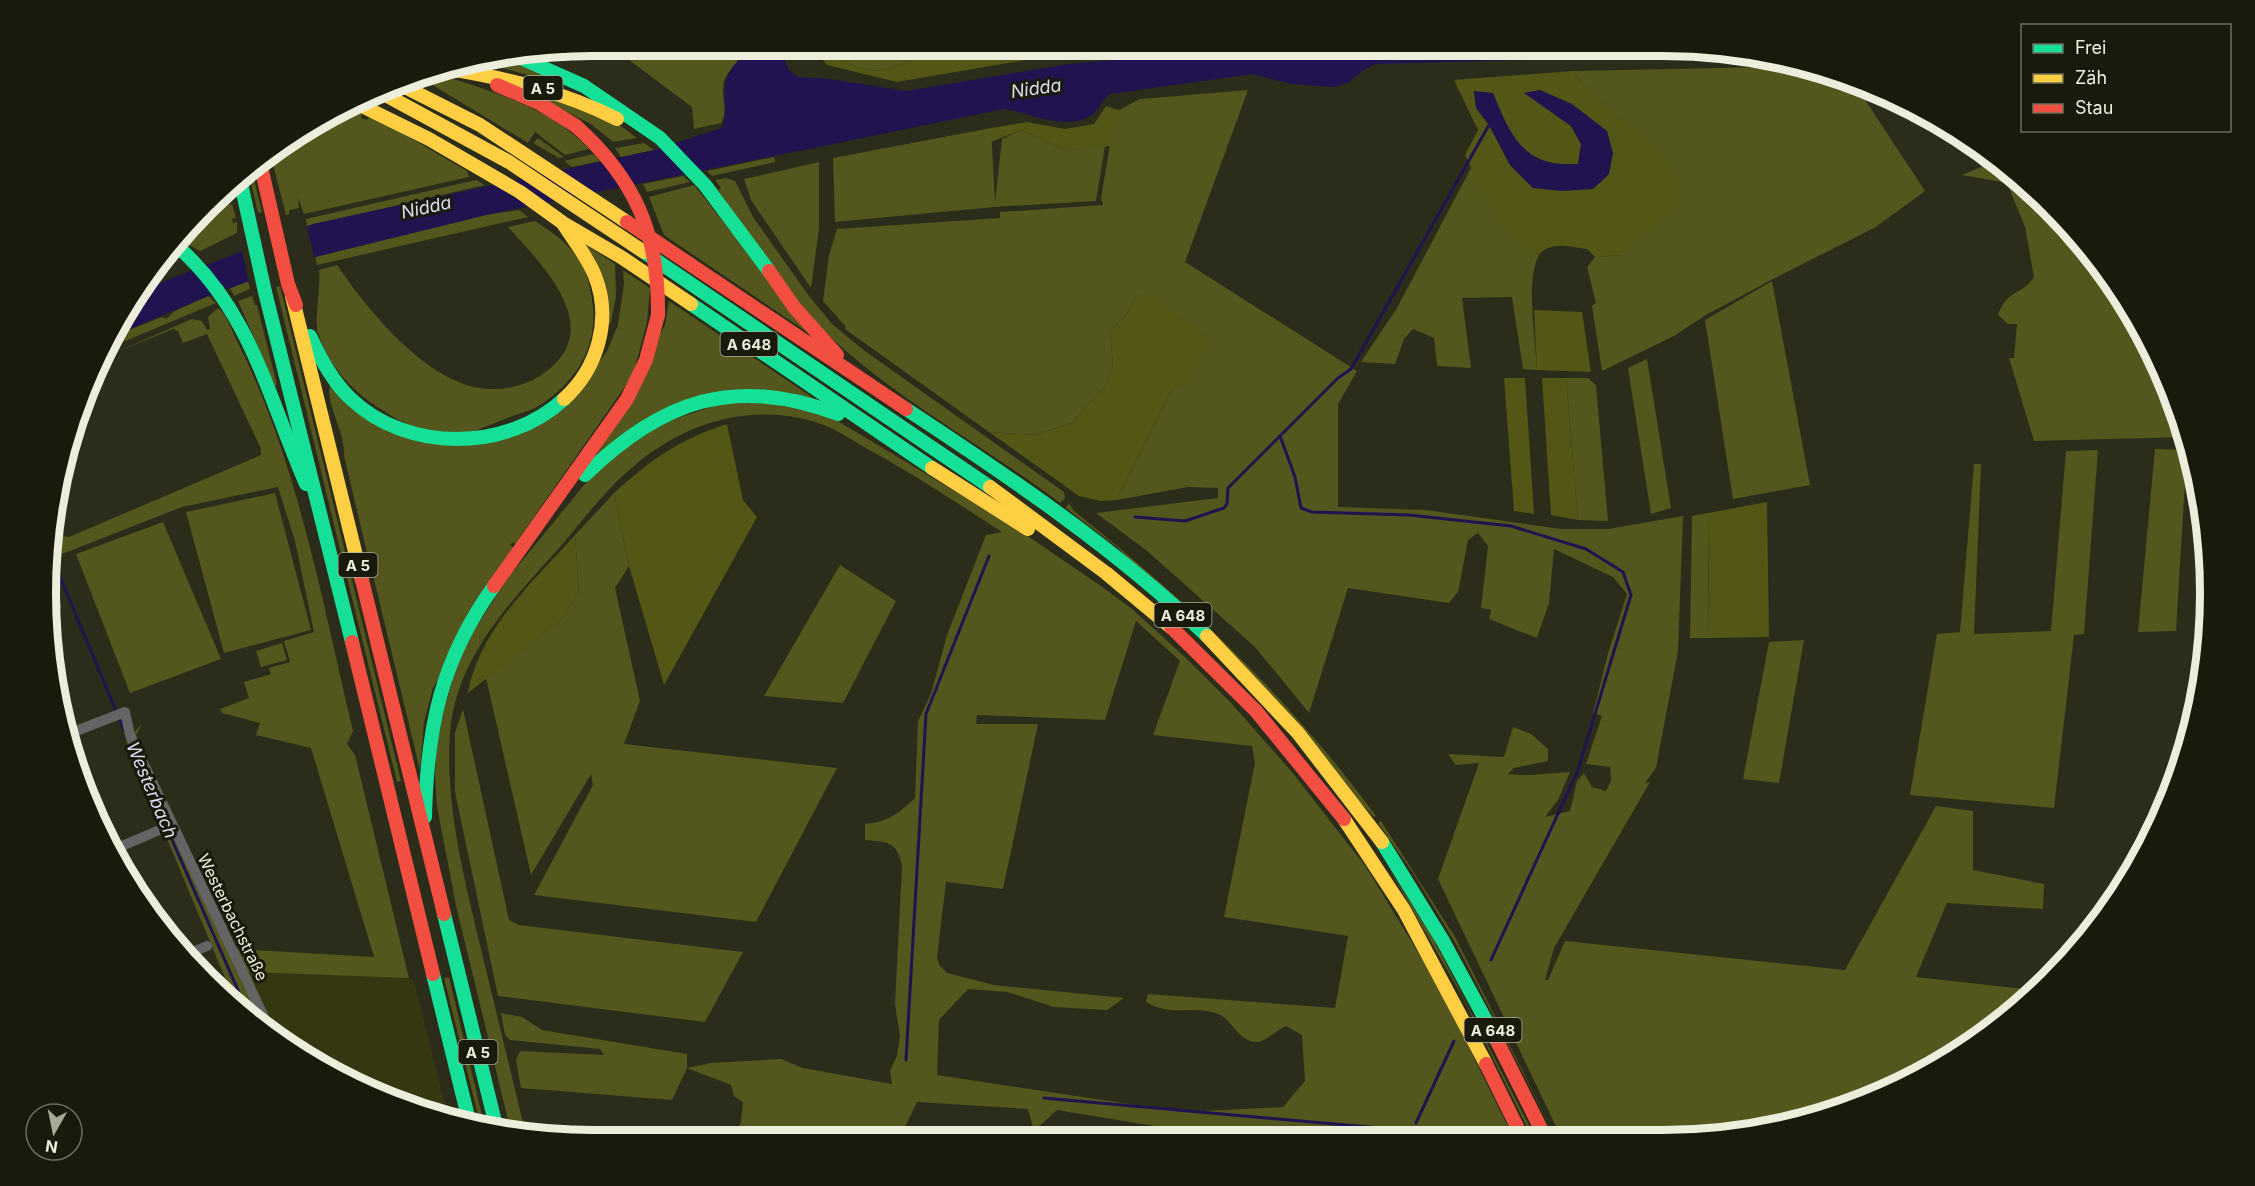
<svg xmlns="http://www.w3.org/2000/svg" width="2255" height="1186" viewBox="0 0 2255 1186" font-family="Inter,sans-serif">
<rect width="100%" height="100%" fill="#2b2c1a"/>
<path fill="#353711" d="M248,972L381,976L409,978L414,981L449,1121L350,1084L277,1039Z"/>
<g fill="#53561d" fill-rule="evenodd">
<path d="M609,45H747C745,58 729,68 724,81C720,95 729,109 721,123L694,129L692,107Z"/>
<path d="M834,45H971L951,55C908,44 891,94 836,56Z"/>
<path d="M512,58L586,91L484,63Z"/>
<path d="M1811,66L1854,83L1925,191L1876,227L1771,280L1706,315L1674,336L1602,371L1592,306L1596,303L1587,267L1595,257L1622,255L1609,109L1589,91L1573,71Z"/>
<path d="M432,72C487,90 549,106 589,149L565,155L535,132L528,143L416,75Z"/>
<path d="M501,79L618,124L637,138L613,142L591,124Z"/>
<path d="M1248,90L1185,262L1357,371L1338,404V507L1426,510L1561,529H1608L1683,516L1678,651L1656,768L1645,783L1650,782L1554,948L1545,980H1548L1565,941L1845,970L1936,806L1973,811V870L2044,884L2043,909L1947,903L1916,977L2033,990L1967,1048L1871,1099L1734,1136L1561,1137L1438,879L1479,763L1456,765L1448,754L1504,757L1513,727L1531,734L1548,749V761L1514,768L1508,774C1529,777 1549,773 1570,772L1558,800L1545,817L1570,811L1577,781L1584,773L1592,787L1606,791L1611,780L1610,767L1586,764L1602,716L1593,713L1608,653L1627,594L1613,577L1554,549L1549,603L1537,638L1489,619L1491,610L1481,608L1488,546L1478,533L1468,540L1458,592L1449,603L1348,588L1309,713L1255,647L1146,550L1096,513L1218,498V488L1188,487L1117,500L1173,388L1137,295L1126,315L1110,331L1113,366L1106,384L1072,423L1035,435L989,432L845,329L846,327L823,301L829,255L837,229L1000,218V212L1103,205L1101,198L1114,121L1119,110L1140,99Z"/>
<path d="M352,109L362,114L361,118L367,120L369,117L397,130L467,171L469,177L304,214L298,197L299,208L289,210V214L286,215L270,153Z"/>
<path d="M991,128L995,202L1002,139L1021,130L1067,151L1105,146L1096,201L994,207L835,222L833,158Z"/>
<path d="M538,138L564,157L559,158L533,143Z"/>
<path d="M644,143L654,150L621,157L615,148Z"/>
<path d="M593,154L600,161L572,167L564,161Z"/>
<path d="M774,157L775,162L712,176L707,171Z"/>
<path d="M1998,160C2023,184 2053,206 2075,233C2119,285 2170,370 2186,437L2034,441L2009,358H2014L2017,324H2008L1998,315C2007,289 2020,297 2034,277L2025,227L2007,183L1962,175Z"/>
<path d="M819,162V228L811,288L751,200L744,179Z"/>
<path d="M251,167L262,212L258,213L248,171Z"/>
<path d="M1471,168C1485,193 1512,245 1539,255C1525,278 1536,341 1537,370L1523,369L1512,297L1462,298L1471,368L1437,366L1434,338L1413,329L1404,339L1395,364L1361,362L1397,308Z"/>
<path d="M683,176L690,182L647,192L643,184Z"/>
<path d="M726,178L735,181L753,217L809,296L832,324L865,351L1064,492L1065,498L1060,503C983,445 895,399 825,332C782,291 752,238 718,190L721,188L715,180Z"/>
<path d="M476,180L485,185L307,226L306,219Z"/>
<path d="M694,185L816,338L664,235L649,197Z"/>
<path d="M223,197L225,205L232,204L236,218L232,219L233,223L237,222V233L200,251L182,241Z"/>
<path d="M519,210L528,217L317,265L315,257L319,256L486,215Z"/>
<path d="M535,221C552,232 568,243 579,260C586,269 589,282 591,294C601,340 580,379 540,405C531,411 518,414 507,418C491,425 468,435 450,435C423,434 402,423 379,408C351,390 329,366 318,333C314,320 321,287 319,270L337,265C367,309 420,374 474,387C497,392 520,388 540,376C609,331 545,268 508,227Z"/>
<path d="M582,242L615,264L616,297L610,326Z"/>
<path d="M623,270L650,288L647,322L633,375L515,544L513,542L510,545L513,547L433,688L424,722L420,770L372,571L376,570L375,565H370L344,456C346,432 323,400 331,384L364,416L490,442L585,382L607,351L618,325L624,284Z"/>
<path d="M248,281L250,289L234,296L230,288Z"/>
<path d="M1772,281L1810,485L1733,499L1705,320Z"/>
<path d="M280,286L401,781L397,782L276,287Z"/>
<path d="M208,296L216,303L111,347L116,335L162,317L166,319L175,311Z"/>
<path d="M252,296L255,305H257L277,385L275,386L238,301Z"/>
<path d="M669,301L815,399L740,390L597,455L665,325Z"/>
<path d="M218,308C227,314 232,332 238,343C298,463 322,601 353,731L347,744L355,755L409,978L249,972L277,1039L260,1028L230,1000L234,999L126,741L142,724L135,737L236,949L374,957L311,748L256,735L260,723L222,713L220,709L249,698L244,682L271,674L269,668L290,662L284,641L314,632L295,541L278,487L182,507L62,554L55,535L69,537L261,455V449L207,334L183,343L178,331L173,329L107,356L192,319L202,321L207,330L210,329L208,317Z"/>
<path d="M1647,359L1671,508L1651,514L1628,368Z"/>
<path d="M1566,378H1588L1596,385L1608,521L1578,520Z"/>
<path d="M772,402L831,417L1013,526L1101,586L1132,609L1186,658L1232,704L1292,772L1366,867L1438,985L1513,1137L1170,1138L1172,1129L1057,1110L1034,1131L1028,1109L917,1102L899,1139H734L741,1121L743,1102L734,1096L731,1085L687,1068L672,1100L521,1088L516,1060L520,1051L604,1055L600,1049L510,1040L505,1035L501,1013L522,1017L542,1030L687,1054V1068L711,1063L781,1059L803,1068L892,1084L890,1071L897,1056L900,1036L895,1004L902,866C897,841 888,842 865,840V824C888,822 898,814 915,798L918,721L931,694L947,635L986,535L1002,532C957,503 912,473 864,447C849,438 834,428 818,423C753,402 686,422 635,465C604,490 579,526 553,555C507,605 456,660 450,732C445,806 464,877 481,949C496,1011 511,1073 526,1135L511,1132L457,910L437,807L435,776L437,735L461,650L508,578L584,485L611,458L661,424L722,403ZM1136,621L1180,661L1153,735L1252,746L1255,763L1224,917L1348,936L1335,1008L1148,994L1146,1002C1174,1018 1190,1004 1218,1014C1232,1019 1239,1043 1258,1042C1266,1041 1277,1030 1286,1026L1302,1035L1305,1081L1283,1107L1183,1112L937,1075L939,1020L968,989L1007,992L1054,1007L1107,1010L1124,998L994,985L947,973L940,966L937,958L946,882L1003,889L1038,724H976L977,715L1105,720Z"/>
<path d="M2155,449L2187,450L2176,631L2138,632Z"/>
<path d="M2098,450L2084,634L2074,635L2054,808L1910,795L1937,634L1960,632L1974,464H1981L1974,634L2051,631L2066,451Z"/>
<path d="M275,493L311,630L224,653L186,512Z"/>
<path d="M614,493L629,566L615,588L640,701L624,744L837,768L756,922L534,895L593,785L591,774L531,875L486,678L561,620L579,593L575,535Z"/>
<path d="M1069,503L1074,511C1188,601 1290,699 1376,816L1374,817L1118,548L1066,508Z"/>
<path d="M1708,513L1709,638H1690L1692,516Z"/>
<path d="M163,522L221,659L130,693L76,554Z"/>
<path d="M840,565L896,601L843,703L764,696Z"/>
<path d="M1804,640L1779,783L1743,779L1769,642Z"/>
<path d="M282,643L287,660L261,667L256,651Z"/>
<path d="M463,709L509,920L519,925L743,952L705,1022L498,996L455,792V733Z"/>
<path d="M1381,821L1455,937L1556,1137L1456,944L1413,873L1378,823Z"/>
<path d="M1389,869L1433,938L1535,1137H1532L1462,996Z"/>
<path d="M449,977L485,1128L481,1127L444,978Z"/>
</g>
<g fill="#535614" fill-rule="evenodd">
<path d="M810,45H834L836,56C891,94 908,44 952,55L971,45L1108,46L897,82L827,65Z"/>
<path d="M1573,71C1602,112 1651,133 1677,178C1680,184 1681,193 1682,200L1622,255L1595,257L1587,249C1572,247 1549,241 1539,255C1500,242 1482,189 1465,155L1478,130L1454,80ZM1540,90L1613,153L1533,188L1510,165L1489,125L1476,108L1474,92L1493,94C1511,138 1524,168 1578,164L1581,144L1571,126L1525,93Z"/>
<path d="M1106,106L1119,110L1110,146L1067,151L1021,130L991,142V128L1027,122L1065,129L1094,124Z"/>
<path d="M1137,295L1151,296L1211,338L1187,383L1173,388L1117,500L1100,501L1079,496L989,432L1035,435L1072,423L1106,384L1113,366L1110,331L1126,315Z"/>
<path d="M1534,310L1582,312L1591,372L1537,370Z"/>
<path d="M1504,378H1525L1534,514L1514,511Z"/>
<path d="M1542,378H1566L1578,520L1551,515Z"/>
<path d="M727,424L743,500L757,517L664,685L629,566L614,493C650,460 680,439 727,424Z"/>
<path d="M1767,502L1769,637L1709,638L1708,513Z"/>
<path d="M575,535L579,593L561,620L468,693C479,629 534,581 575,535Z"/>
</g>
<g fill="#20134f">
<path d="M747,45H778L789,70L798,77L830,79L906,91L1068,64L1271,46H1697L1743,54L1375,64L1362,71L1348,83L1334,87L1291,84L1253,74L1110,94C1101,100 1100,109 1092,115C1066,132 1030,113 1004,109L486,215L319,256L208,296L116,335L136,292L313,224L654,150L722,128C729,109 722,98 726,81C729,65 745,58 747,45Z"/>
<path d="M1540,90L1572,104L1607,131L1613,153L1609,174L1593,189L1562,191L1533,188L1510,165L1489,125L1476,108L1474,91L1493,93C1511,137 1524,168 1578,164L1581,144L1571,126L1524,93Z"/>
</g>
<path fill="#2b2c1a" d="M306,223L315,260L249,283L241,247Z"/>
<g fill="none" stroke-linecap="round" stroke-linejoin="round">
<g stroke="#20134f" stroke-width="3">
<path d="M1280,436L1295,477L1301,508L1312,512L1409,515L1511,526L1586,549L1623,572L1631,595L1578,770L1491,960"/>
<path d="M1135,517L1185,521L1224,508L1227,504L1228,488L1338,378L1351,369L1489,125"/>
<path d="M53,560L124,730"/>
<path d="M145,778L251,1020"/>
<path d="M906,1060L926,714L989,556"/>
<path d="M1044,1098L1413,1131"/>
<path d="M1416,1123L1454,1041"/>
<path d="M1419,1132L1476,1137"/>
</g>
<g stroke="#646465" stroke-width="10">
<path d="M48,609L56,606"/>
<path d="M71,733L125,712L130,735L273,1036"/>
<path d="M115,849L157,831"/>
<path d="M183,956L207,946"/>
</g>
<g stroke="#16e098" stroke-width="14">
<path d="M519,57L584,86L660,138L705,185L769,271"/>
<path d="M240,179L265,292L352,642"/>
<path d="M177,246C251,311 268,397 306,484"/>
<path d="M644,252L990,487"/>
<path d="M691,304L932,468"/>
<path d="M310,336C320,358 332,381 350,398C407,453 507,452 564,399"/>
<path d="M906,409C1011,478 1116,549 1207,636"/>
<path d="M585,475C662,400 735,375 838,414"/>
<path d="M425,817C427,727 441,660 494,586"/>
<path d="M1382,842L1443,941L1497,1041"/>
<path d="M444,914L497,1130"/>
<path d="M433,974L470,1125"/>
</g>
<g stroke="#ffcf43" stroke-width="14">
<path d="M450,69C509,79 564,92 617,119"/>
<path d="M399,84L480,125L627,222"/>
<path d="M382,93L509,162L644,252"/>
<path d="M360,105L429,139L520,192L563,223L621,257L691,304"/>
<path d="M564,225C575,242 588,258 595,276C612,319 598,368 564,399"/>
<path d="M292,296L362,580"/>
<path d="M932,468L1028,529"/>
<path d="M990,487L1106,573L1171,627"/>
<path d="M1207,636L1298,733L1382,842"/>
<path d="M1344,819L1404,910L1486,1064"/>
</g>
<g stroke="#f24e42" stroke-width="14">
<path d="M497,85L539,103L576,126"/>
<path d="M259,158L288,284L296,305"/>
<path d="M627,222L906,409"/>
<path d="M769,271L794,307L837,355"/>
<path d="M362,580L444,914"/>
<path d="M494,586L627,399L646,360L658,315"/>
<path d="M1171,627L1256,711L1344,819"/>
<path d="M352,642L433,974"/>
<path d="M1497,1041L1545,1137"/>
<path d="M1486,1064L1522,1137"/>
</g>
<path stroke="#f24e42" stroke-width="14" d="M576,126C636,180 659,235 658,315"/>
</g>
<g text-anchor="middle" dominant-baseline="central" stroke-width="6" stroke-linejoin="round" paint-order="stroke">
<g fill="#19190c" stroke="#adad9d" stroke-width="1.5">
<rect x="523.5" y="76" width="39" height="24" rx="4.5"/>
<rect x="720.5" y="332" width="57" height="24" rx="4.5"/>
<rect x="338.5" y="553" width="39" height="24" rx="4.5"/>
<rect x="1154.5" y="603" width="57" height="24" rx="4.5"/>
<rect x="1464.5" y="1018" width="57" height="24" rx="4.5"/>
<rect x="458.5" y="1040" width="39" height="24" rx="4.5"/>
</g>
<g font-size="15" font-weight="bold" fill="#eceddb">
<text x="543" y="88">A 5</text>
<text x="749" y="344">A 648</text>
<text x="358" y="565">A 5</text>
<text x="1183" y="615">A 648</text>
<text x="1493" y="1030">A 648</text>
<text x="478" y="1052">A 5</text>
</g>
<g font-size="16" fill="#eceddb" stroke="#19190c">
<text transform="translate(233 917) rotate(64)">Westerbachstraße</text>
</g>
<g font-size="18" font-style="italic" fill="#dbdcf1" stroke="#19190c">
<text transform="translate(1036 88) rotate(-8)">Nidda</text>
<text transform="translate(426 207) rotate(-12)">Nidda</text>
<text transform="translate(152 790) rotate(67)">Westerbach</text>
</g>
</g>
<path d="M0 0H2255V1186H0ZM593 56H1663A537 537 0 0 1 2200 593V593A537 537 0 0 1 1663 1130H593A537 537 0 0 1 56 593V593A537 537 0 0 1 593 56Z" fill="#19190c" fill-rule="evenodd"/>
<path fill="none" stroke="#eceddb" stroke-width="8" d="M593 56H1663A537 537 0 0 1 2200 593V593A537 537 0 0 1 1663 1130H593A537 537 0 0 1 56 593V593A537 537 0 0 1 593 56Z"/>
<rect x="2021" y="24" width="210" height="108" fill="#19190c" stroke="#6d6e5f" stroke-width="1.5"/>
<rect x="2033" y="44" width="30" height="9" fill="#16e098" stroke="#6d6e5f" stroke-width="1.5"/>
<text x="2075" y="54" font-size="18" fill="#eceddb">Frei</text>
<rect x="2033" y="74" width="30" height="9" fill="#ffcf43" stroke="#6d6e5f" stroke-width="1.5"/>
<text x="2075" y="84" font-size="18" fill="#eceddb">Zäh</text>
<rect x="2033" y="104" width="30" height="9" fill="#f24e42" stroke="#6d6e5f" stroke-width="1.5"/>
<text x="2075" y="114" font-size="18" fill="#eceddb">Stau</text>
<g transform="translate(54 1132) rotate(189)"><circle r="28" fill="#19190c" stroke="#6d6e5f" stroke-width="1.5"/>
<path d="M0-4.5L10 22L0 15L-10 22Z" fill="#a8a997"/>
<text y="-9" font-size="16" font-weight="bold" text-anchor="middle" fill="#eceddb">N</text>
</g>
</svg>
